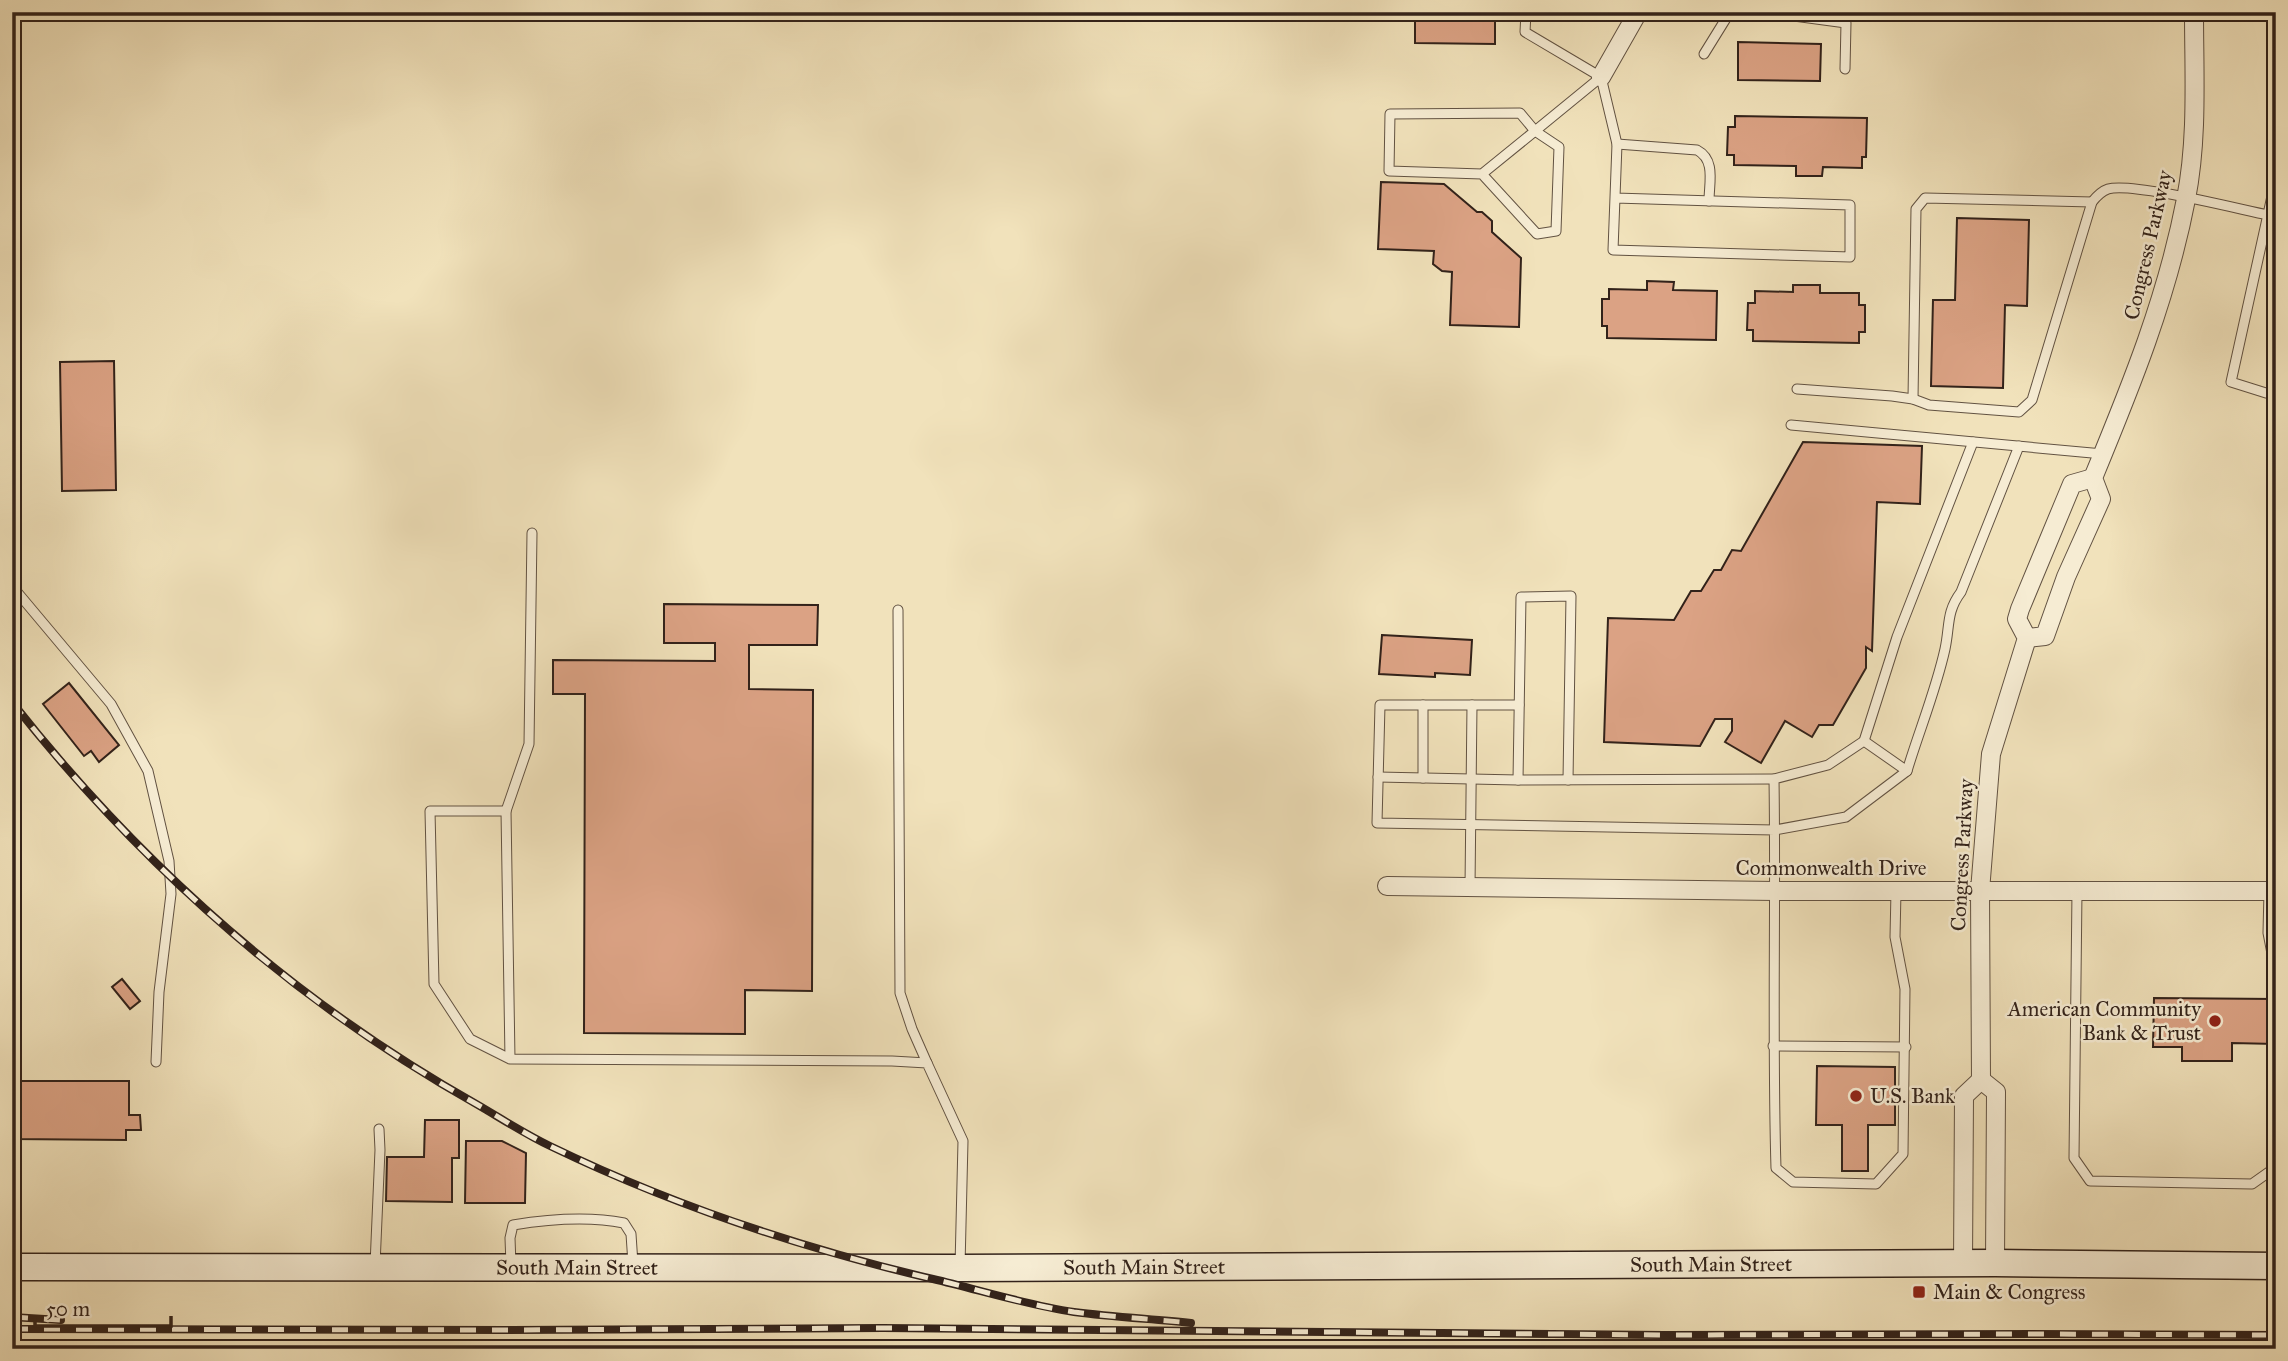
<svg xmlns="http://www.w3.org/2000/svg" width="2288" height="1361" viewBox="0 0 2288 1361" font-family="'IM FELL Great Primer',serif">
<rect width="100%" height="100%" fill="#f1e2bb"/>
<filter id="stains"><feTurbulence type="fractalNoise" baseFrequency=".00286" numOctaves="4"/><feColorMatrix values="0 0 0 0 .2 0 0 0 0 .09 0 0 0 0 .02 0 0 0 .5 -.17"/></filter>
<radialGradient id="worn" r=".72"><stop offset=".6" stop-color="#630" stop-opacity="0"/><stop offset="1" stop-color="#630" stop-opacity=".3"/></radialGradient>
<g fill="#dba284" stroke="#32221a" stroke-width="2">
<path d="M1407,12H1495V44L1415,43V20H1407Z"/>
<path d="M1738,42L1821,44L1820,81L1738,80Z"/>
<path d="M1735,116L1867,118L1866,157H1862V168L1823,167L1822,176H1796V166L1734,165V155H1727L1728,127H1735Z"/>
<path d="M1381,182L1444,184L1477,212H1482L1492,221V232L1521,258L1519,327L1450,325L1452,272L1442,271L1433,264L1434,251L1378,249Z"/>
<path d="M1957,218L2029,220L2027,306L2005,305L2003,388L1931,386L1933,300H1955Z"/>
<path d="M1647,281L1674,282L1673,290L1717,291L1716,340L1607,338V326H1602V299H1609V289L1647,290Z"/>
<path d="M1793,285H1820V293H1859V305H1865V332H1859V343L1753,341V330H1747L1748,303H1755V291L1793,292Z"/>
<path d="M114,361L116,490L62,491L60,362Z"/>
<path d="M1803,442L1922,446L1920,504L1877,502L1872,651L1866,647V668L1833,725H1819L1812,737L1785,721L1761,763L1725,742L1732,731V719H1715L1700,746L1604,742L1608,618L1674,620L1691,591H1701L1714,570H1721L1732,550L1741,551Z"/>
<path d="M664,604L818,605L817,645H749V689L813,690L812,991L745,990V1034L584,1033L585,694H553V660L715,661V643H664Z"/>
<path d="M1382,635L1472,640L1470,675L1435,673V677L1379,674Z"/>
<path d="M69,683L119,745L99,762L91,751L84,756L43,704Z"/>
<path d="M12,917H20V1081H129V1115H140L141,1130H126V1140L12,1139Z"/>
<path d="M122,979L140,1001L130,1009L112,987Z"/>
<path d="M2154,998L2276,999V1044L2232,1043V1061H2182V1047H2153Z"/>
<path d="M1817,1066L1895,1067V1125H1868V1171H1842V1125H1816Z"/>
<path d="M425,1120H459V1158H452V1202L386,1201L387,1157H424Z"/>
<path d="M466,1141H502L526,1153L525,1203H465Z"/>
</g>
<g fill="none" stroke-linecap="round" stroke-linejoin="round">
<g stroke="#625242" stroke-width="11">
<g id="lane">
<path d="M1526,12L1525,32L1601,77L1617,144L1613,250L1850,257V205L1615,198"/>
<path d="M1765,12L1794,16V12"/>
<path d="M1794,16L1846,23L1845,69"/>
<path d="M1704,54L1730,12"/>
<path d="M1617,144L1697,150C1716,160 1709,183 1709,201"/>
<path d="M1482,174L1535,131L1559,147L1556,231L1537,234L1482,174L1389,171L1390,114L1520,113L1535,131L1601,77"/>
<path d="M2276,178L2231,382L2266,393H2276"/>
<path d="M1797,389L1892,396L1913,399L1929,405L2019,412L2032,400L2092,202C2096,197 2102,191 2108,189C2132,182 2238,209 2268,215"/>
<path d="M1913,399L1916,209L1925,198L2092,202"/>
<path d="M1791,425L2103,454"/>
<path d="M12,586L111,704L148,771L169,861L171,894L159,992L156,1062"/>
<path d="M898,610L900,993L912,1029L927,1063"/>
<path d="M1519,705H1380L1377,823L1775,830L1846,817L1907,771L1864,741L1828,765L1774,779C1776,909 1772,1038 1776,1168L1793,1182L1876,1184L1903,1154L1905,989L1895,937L1896,891"/>
<path d="M1864,741L1897,637L1973,442"/>
<path d="M1907,771C1919,731 1936,690 1945,649C1950,626 1946,612 1961,592L2019,446"/>
<path d="M1378,777L1518,780L1774,779"/>
<path d="M1423,778V705"/>
<path d="M1518,780L1521,597L1571,596L1568,780"/>
<path d="M506,811L529,744L532,533"/>
<path d="M1470,887L1472,705"/>
<path d="M2077,891L2074,1158L2090,1181L2252,1184L2276,1167"/>
<path d="M2269,891L2268,933L2276,974"/>
<path d="M1773,1046L1906,1047"/>
<path d="M510,1059L470,1039L434,984L430,811H506L510,1059L892,1061L927,1063L963,1141L960,1266"/>
<path d="M375,1265L380,1150L379,1129"/>
<path d="M511,1265L510,1238L513,1225C550,1219 588,1216 624,1223L631,1234L633,1264"/>
</g>
</g>
<g stroke="#625242" stroke-width="20">
<g id="street">
<path d="M1601,77L1638,12"/>
<path d="M2027,638L2045,636L2066,577L2101,499L2093,478C2131,386 2167,298 2186,199C2198,138 2194,74 2194,12"/>
<path d="M1387,886L1775,891H2276"/>
<path d="M1981,1080L1996,1092L1995,1263"/>
<path d="M1963,1264L1964,1096L1981,1080L1980,891L1991,754L2027,638L2017,619L2020,609L2072,484L2093,478"/>
</g>
</g>
<g stroke="#32221a" stroke-width="29">
<g id="secondary">
<path id="s1" d="M12,1267L960,1268L1995,1263L2276,1266"/>
</g>
</g>
<use href="#lane" stroke="#f6ecd3" stroke-width="9"/>
<use href="#street" stroke="#f6ecd3" stroke-width="18"/>
<use href="#secondary" stroke="#f6ecd3" stroke-width="26"/>
<g stroke="#32221a" stroke-width="8">
<g id="rail">
<path d="M12,702C142,867 295,1002 478,1105C502,1119 525,1134 550,1146C672,1205 801,1248 933,1279C980,1290 1027,1305 1074,1312C1113,1317 1152,1319 1191,1323"/>
<path d="M12,1317L61,1320"/>
<path d="M12,1329L511,1330L883,1328L1664,1335L2034,1334L2276,1335"/>
</g>
</g>
<use href="#rail" stroke="#f6ecd3" stroke-width="5" stroke-dasharray="16" stroke-linecap="butt"/>
</g>
<g fill="#8f2418" stroke="#f6ecd3" stroke-width="2.5">
<circle cx="2215" cy="1021" r="7"/>
<circle cx="1856" cy="1096" r="7"/>
<rect x="1912" y="1285" width="14" height="14" rx="3.5"/>
</g>
<g text-anchor="middle" dominant-baseline="central" stroke-width="5" stroke-linejoin="round" paint-order="stroke">
<g font-size="21" fill="#32221a" stroke="#f6ecd3">
<text transform="translate(2148 245) rotate(-77)">Congress Parkway</text>
<text transform="translate(1962 855) rotate(-87)">Congress Parkway</text>
<text x="1831" y="868">Commonwealth Drive</text>
<text stroke="none"><textPath href="#s1" startOffset="1699">South Main Street</textPath></text>
<text stroke="none"><textPath href="#s1" startOffset="565">South Main Street</textPath></text>
<text stroke="none"><textPath href="#s1" startOffset="1132">South Main Street</textPath></text>
</g>
<g font-size="21" fill="#32221a" stroke="#f6ecd3" text-anchor="start">
<text x="2201" y="1009" text-anchor="end">American Community<tspan x="2201" dy="24">Bank &amp; Trust</tspan></text>
<text x="1870" y="1096">U.S. Bank</text>
<text x="1933" y="1292">Main &amp; Congress</text>
</g>
</g>
<rect width="2288" height="1361" fill="none" stroke="#f1e2bb" stroke-width="42"/>
<rect x="14" y="14" width="2260" height="1333" fill="none" stroke="#32221a" stroke-width="3.5"/>
<rect x="21" y="21" width="2246" height="1319" fill="none" stroke="#32221a" stroke-width="2"/>
<path d="M35 1316v10h136v-10" fill="none" stroke="#32221a" stroke-width="3.5"/>
<text x="46" y="1316" font-size="21" fill="#32221a" stroke="#f6ecd3" stroke-width="5" paint-order="stroke">50 m</text>
<rect width="100%" height="100%" filter="url(#stains)"/>
<rect width="100%" height="100%" fill="url(#worn)"/>
</svg>
